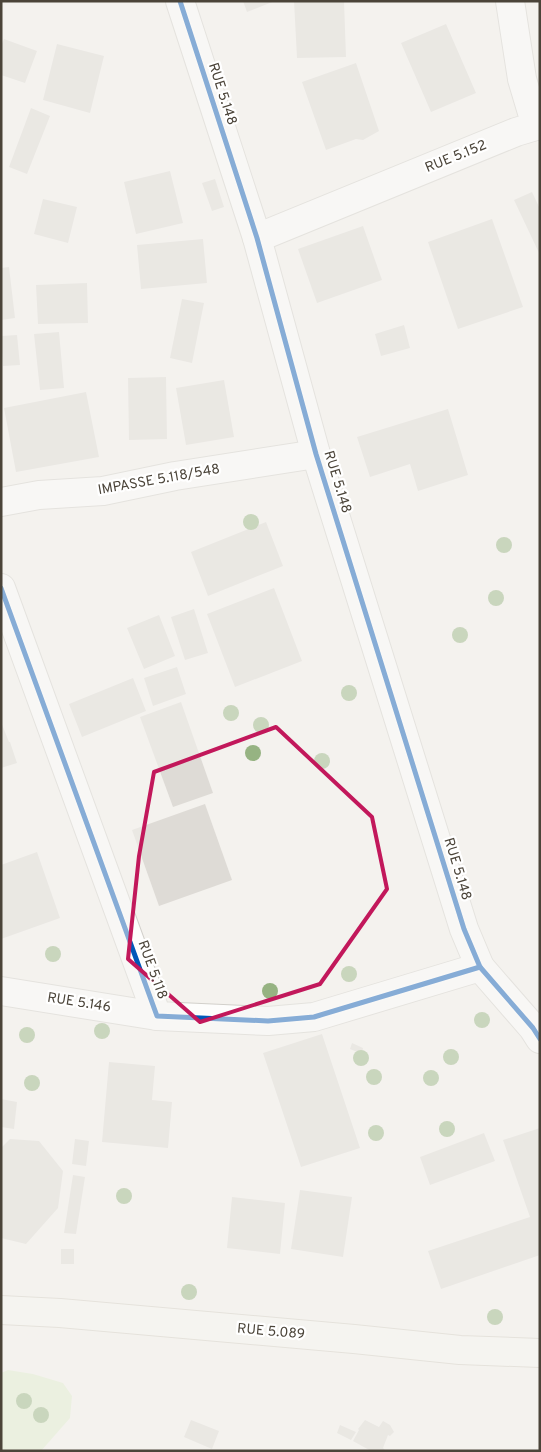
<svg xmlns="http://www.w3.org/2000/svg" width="541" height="1452" viewBox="0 0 541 1452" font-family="Overpass,sans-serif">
<rect width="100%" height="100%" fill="#f4f2ee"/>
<path fill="#e1eecf" d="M8,1370L33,1374L63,1383L72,1396L70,1418L41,1451H1V1373Z"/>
<g fill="#dedbd6">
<path d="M243,1H275L247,12Z"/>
<path d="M294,1H344L346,57L297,58Z"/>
<path d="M446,24L476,93L431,112L401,43Z"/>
<path d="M4,39L37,51L25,83L1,75V46Z"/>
<path d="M57,44L104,56L90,113L43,100Z"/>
<path d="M356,63L379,131L363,140L356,139L326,150L302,82Z"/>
<path d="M31,108L50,116L27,174L9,167Z"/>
<path d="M170,171L183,223L136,234L124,182Z"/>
<path d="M215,179L224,207L212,211L202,183Z"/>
<path d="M532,192L540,209V255L514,200Z"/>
<path d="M43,199L77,207L68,243L34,234Z"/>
<path d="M492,219L523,307L458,329L428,242Z"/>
<path d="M363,226L382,280L317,303L298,249Z"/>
<path d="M203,239L207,283L141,289L137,245Z"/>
<path d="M9,267L15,318L1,320V268Z"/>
<path d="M87,283L88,323L38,324L36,285Z"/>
<path d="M182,299L204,303L192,363L170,358Z"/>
<path d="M404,325L410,348L381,356L375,334Z"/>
<path d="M59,332L64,388L40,390L34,334Z"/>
<path d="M17,335L20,365L3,366L1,336Z"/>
<path d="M166,377L167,439L129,440L128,378Z"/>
<path d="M224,380L234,437L186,445L176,388Z"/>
<path d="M86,392L99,457L16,472L4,408Z"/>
<path d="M448,409L468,475L418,491L410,464L370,477L357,437Z"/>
<path d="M266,522L283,566L208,596L191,552Z"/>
<path d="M274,588L302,661L235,687L207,614Z"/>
<path d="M194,609L208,653L185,660L171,617Z"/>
<path d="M159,615L175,656L144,669L127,628Z"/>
<path d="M177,667L186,694L153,706L144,678Z"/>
<path d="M133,678L146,711L82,737L69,704Z"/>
<path d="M181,702L213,793L173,807L140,717Z"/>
<path d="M1,722L9,742H10L17,763L1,768Z"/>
<path d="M205,804L232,880L159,906L132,830Z"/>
<path d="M37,852L60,918L1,939V865Z"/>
<path d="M322,1034L360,1148L301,1167L263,1053Z"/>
<path d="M352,1043L363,1048L362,1054L350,1049Z"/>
<path d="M109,1062L155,1066L152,1100L172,1102L168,1148L102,1142Z"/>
<path d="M1,1099L17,1102L14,1129L1,1127Z"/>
<path d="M540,1128V1255L441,1289L428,1251L530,1217L503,1140Z"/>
<path d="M484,1133L495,1161L430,1185L420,1157Z"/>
<path d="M10,1139L39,1141L63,1171L58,1208L26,1244L1,1238V1148Z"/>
<path d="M75,1139L89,1141L86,1166L72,1164Z"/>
<path d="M73,1175L85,1177L76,1234L64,1233Z"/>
<path d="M300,1190L352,1197L343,1257L291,1249Z"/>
<path d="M232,1197L285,1203L280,1254L227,1248Z"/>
<rect x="61" y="1249" width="13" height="15"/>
<path d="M191,1420L219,1431L212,1449L184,1437Z"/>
<path d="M365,1420L379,1427L383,1421L390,1425L394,1432L390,1436L388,1435L383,1448L386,1451H371L353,1441L359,1430L358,1429Z"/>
<path d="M340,1425L356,1432L351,1440L337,1433Z"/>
</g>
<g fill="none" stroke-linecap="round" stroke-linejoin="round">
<g stroke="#d2d0cb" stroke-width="30">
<g id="street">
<path d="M180,1L257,238L316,454L464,929L480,967"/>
<path d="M257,238L516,132L536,126L522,79L510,1"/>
<path d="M1,502L39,495L103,491L175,476L316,454"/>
<path d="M1,588L157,1016L268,1021L314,1017L480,967L533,1028L540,1039"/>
<path d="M1,991L157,1016"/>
</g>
</g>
<g stroke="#d3cfc5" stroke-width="30">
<path id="secondary" d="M1,1310L60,1313L354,1339L460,1350L540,1353"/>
</g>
<use href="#street" stroke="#fdfdfc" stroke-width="28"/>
<use href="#secondary" stroke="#f7f6f1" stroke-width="28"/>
<g stroke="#fff" stroke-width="8">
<g id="cycleway">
<path d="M180,1L257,238L316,454L464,929L480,967"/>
<path d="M1,588L157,1016L268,1021L314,1017L480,967L533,1028L540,1039"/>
</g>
</g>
<use href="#cycleway" stroke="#0057b8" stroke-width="5"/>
</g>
<g fill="#96b382">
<circle cx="251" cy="522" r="8"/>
<circle cx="504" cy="545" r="8"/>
<circle cx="496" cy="598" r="8"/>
<circle cx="460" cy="635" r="8"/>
<circle cx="349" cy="693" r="8"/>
<circle cx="231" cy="713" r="8"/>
<circle cx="261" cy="725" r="8"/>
<circle cx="253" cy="753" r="8"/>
<circle cx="322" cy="761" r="8"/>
<circle cx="53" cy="954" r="8"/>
<circle cx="349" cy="974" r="8"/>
<circle cx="270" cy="991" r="8"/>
<circle cx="482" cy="1020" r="8"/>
<circle cx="102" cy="1031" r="8"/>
<circle cx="27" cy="1035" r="8"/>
<circle cx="451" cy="1057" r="8"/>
<circle cx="361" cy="1058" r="8"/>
<circle cx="374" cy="1077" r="8"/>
<circle cx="431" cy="1078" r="8"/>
<circle cx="32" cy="1083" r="8"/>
<circle cx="447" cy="1129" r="8"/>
<circle cx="376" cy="1133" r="8"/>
<circle cx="124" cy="1196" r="8"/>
<circle cx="189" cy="1292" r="8"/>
<circle cx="495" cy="1317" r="8"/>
<circle cx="24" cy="1401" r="8"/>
<circle cx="41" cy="1415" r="8"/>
</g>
<path d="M0 0H541V1452H0ZM276,727L372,817L387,889L320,984L200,1022L128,959L139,856L154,772Z" fill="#f4f2ee" fill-opacity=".55" fill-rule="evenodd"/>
<path fill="none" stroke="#c2185b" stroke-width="4" stroke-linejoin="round" d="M276,727L372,817L387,889L320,984L200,1022L128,959L139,856L154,772Z"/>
<g text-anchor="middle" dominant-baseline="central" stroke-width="4.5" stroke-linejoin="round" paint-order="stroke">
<g font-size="14" fill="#4b4439" stroke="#fff">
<text transform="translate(222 94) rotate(72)">RUE 5.148</text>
<text transform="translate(456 157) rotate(-22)">RUE 5.152</text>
<text transform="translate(159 480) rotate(-10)">IMPASSE 5.118/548</text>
<text transform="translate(337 482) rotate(73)">RUE 5.148</text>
<text transform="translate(457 869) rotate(73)">RUE 5.148</text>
<text transform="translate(152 970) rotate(70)">RUE 5.118</text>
<text transform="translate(79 1003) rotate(9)">RUE 5.146</text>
<text transform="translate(271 1332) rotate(5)">RUE 5.089</text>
</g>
</g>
<rect width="541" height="1452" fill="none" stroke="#4b4439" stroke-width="5"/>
</svg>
